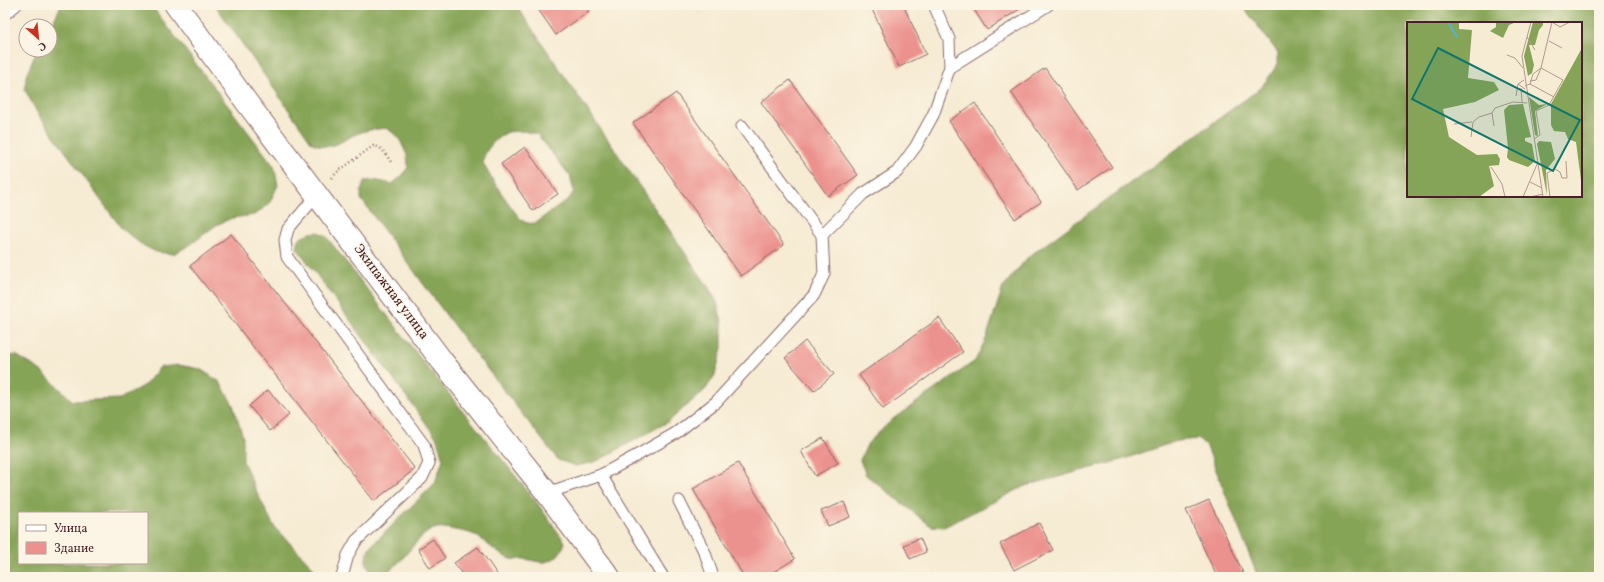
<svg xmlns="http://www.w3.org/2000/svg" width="1604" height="582" viewBox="0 0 1604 582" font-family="Vollkorn,serif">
<rect width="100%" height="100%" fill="#fcf5e5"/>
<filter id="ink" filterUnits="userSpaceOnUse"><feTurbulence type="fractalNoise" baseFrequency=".025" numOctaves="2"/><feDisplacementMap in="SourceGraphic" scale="8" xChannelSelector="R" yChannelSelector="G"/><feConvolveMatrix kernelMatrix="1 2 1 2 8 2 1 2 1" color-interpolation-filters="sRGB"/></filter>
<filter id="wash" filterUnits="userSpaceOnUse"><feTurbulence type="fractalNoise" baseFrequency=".012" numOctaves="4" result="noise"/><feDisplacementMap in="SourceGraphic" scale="16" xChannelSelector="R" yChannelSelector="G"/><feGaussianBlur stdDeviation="0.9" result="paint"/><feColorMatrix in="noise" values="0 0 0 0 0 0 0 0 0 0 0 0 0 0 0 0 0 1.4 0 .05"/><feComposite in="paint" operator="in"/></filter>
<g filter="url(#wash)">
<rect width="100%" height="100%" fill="#f6ebd3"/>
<g fill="#86a457" stroke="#686241" fill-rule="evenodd">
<path d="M61,5H151L274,166L278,185L269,204L254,215L232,218L216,225L190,245L173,254L156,252L141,244L122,229L38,114L25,90L26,76L37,50H50V29Z"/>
<path d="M215,5H516L707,285L717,302L722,322V348L715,375L706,389L668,422L595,462L576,466L558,460L463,338L361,199V191L365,181L374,180L392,184L402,176L408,167L407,155L399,138L387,128C379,129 370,129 362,132C341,138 336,153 312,143ZM523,131L537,134L570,176L574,191L569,199L535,223C529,224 525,223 521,219C515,214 484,169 483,162C483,151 498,136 508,132C512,131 519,132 523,131Z"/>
<path d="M1242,5H1599V577H1258L1207,447L1199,439L1177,441L1121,460L1025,486L944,527L931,526L866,475L860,460L868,443L893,419L975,361L986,339L1003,287L1028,257L1261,88L1278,64V53ZM1408,23H1581V196H1408Z"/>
<path d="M318,232L326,236L424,363L535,500L565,542C562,552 556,560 545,562C538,563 530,559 523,559C519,558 515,560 511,559C501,557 487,543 478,537C473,533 462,531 455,530C450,529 442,527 437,528C412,534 401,576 374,575C365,564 364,561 369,548L435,483L443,459L436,437L297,248L299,239L310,233Z"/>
<path d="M16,355L40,370L73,401L120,399L146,384L160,367L179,365L200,369L220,382L233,405L243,437V461L257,493L275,528L312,566L320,577H5V357ZM19,513H147V563H19Z"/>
</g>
<g id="blocks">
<g fill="#ec928e">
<path d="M535,5H584L589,11L556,35Z"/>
<path d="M870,5H903L926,54L899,67Z"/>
<path d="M971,5H1026L987,30Z"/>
<path d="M1045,68L1112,167L1078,190L1011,92Z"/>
<path d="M790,80L858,175L828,196L761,102Z"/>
<path d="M676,93L784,245L741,276L633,123Z"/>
<path d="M975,103L1041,202L1015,219L949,121Z"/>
<path d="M525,147L558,194L533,211L501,164Z"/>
<path d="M231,234L415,469L374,501L190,266Z"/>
<path d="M939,318L963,352L883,409L859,375Z"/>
<path d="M805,341L834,374L814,391L785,358Z"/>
<path d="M268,390L289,415L270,431L249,406Z"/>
<path d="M823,438L838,463L815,476L801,451Z"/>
<path d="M738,463L795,559L765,577H744L693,489Z"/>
<path d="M1209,500L1245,577H1217L1186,510Z"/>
<path d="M844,502L850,517L828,526L821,511Z"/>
<path d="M1039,523L1053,550L1014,570L1000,544Z"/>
<path d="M920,538L926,552L910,559L904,545Z"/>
<path d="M433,539L445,558L430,568L418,549Z"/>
<path d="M478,547L499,577H464L454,563Z"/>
</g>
</g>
</g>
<g filter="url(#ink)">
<use href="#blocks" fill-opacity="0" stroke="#866666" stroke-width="1"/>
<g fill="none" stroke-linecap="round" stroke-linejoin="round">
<g stroke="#866666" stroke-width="13">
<g id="service">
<path d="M5,14L16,5"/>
<path d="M950,67L1048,5"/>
<path d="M317,195L288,229L285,240L287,257L424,445L429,463L422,478L356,541L348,555L342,577"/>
<path d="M822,235L863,194L897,172L916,146L933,115L950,67L949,39L934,5"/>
<path d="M601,475L663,577"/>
<path d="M547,493L601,475L643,452L676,433L716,402L814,295L824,274L822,235L742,126"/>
<path d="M679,501L705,553L713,577"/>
</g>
</g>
<g stroke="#866666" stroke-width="24">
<path id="secondary" d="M176,5L245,100L442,361L547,493L609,577"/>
</g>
<path stroke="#866666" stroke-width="2.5" stroke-dasharray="1 3" stroke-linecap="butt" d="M332,178L336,173L373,146C382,146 386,155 391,162"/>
<use href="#service" stroke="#fff" stroke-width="11"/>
<use href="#secondary" stroke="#fff" stroke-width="22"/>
</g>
</g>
<g text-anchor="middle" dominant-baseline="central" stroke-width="3" stroke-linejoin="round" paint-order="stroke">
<g font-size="14" fill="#4a1f2b" stroke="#fcf5e5">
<text transform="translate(391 292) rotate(53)">Экипажная улица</text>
</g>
</g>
<g transform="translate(1407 22)">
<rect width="175" height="175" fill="#f6ebd3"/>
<path d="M0,0H52V7L65,8L61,56L87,60L92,68L68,80L36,87L42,115L70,133L90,132L93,137L92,143L82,144L87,164L72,175H0ZM89,0H109L102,3L96,16L83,9L89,5ZM126,0H136V3L132,8L128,23H122L127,43L125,51L121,54L117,34ZM175,26V166L169,120L161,117L158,110L147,109L144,103V82ZM122,75L132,83L140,82L128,89L131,114L128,113ZM116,82L124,115L118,116V119L125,122L128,139L121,145L102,138L100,135L101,126L97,88L102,83ZM132,119L144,120L148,137L139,148L140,173L130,122Z" fill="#86a457"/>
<path fill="none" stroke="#53b6d2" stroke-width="2" d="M41,0L50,15"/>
<path fill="none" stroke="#b19990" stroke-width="1" d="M124,0L115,34L136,175M120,15L128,28M142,19L155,26M100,33L108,36L116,46M117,58L111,62L118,67M123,59L129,58L134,46L145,0L153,5L163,0M123,62L147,75M118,64L123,62L126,52L134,46L156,58L142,83L129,89L133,113L127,117M114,66L115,80M109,74L111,62M47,102L65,100M87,104L85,91L88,86L106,80L120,81M64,115L66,100L72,95L85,91M84,145L95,162L98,175M123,160L135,166M116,175L131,140M123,175L136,172M143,175L140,151L148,147L153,150L155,156H160L159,139"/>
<path fill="#0f766e" fill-opacity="0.15" stroke="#0f766e" stroke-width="2" d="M31,26L173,98L146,149L5,77Z"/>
<rect width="175" height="175" fill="none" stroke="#4a1f2b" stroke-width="2"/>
</g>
<rect width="1604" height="582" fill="none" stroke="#fcf5e5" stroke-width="20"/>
<rect x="18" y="512" width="130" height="52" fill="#fcf5e5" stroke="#b59f9b"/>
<rect x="26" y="525" width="20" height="6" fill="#ffffff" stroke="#b59f9b"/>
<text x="54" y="532" font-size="12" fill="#4a1f2b">Улица</text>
<rect x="26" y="542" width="20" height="12" fill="#ec928e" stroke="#b59f9b"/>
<text x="54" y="552" font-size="12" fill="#4a1f2b">Здание</text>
<g transform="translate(38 38) rotate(153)"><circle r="19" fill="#fcf5e5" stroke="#b59f9b"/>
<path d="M0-3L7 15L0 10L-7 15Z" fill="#c8321e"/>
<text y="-6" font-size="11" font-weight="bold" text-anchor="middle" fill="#4a1f2b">С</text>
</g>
</svg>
